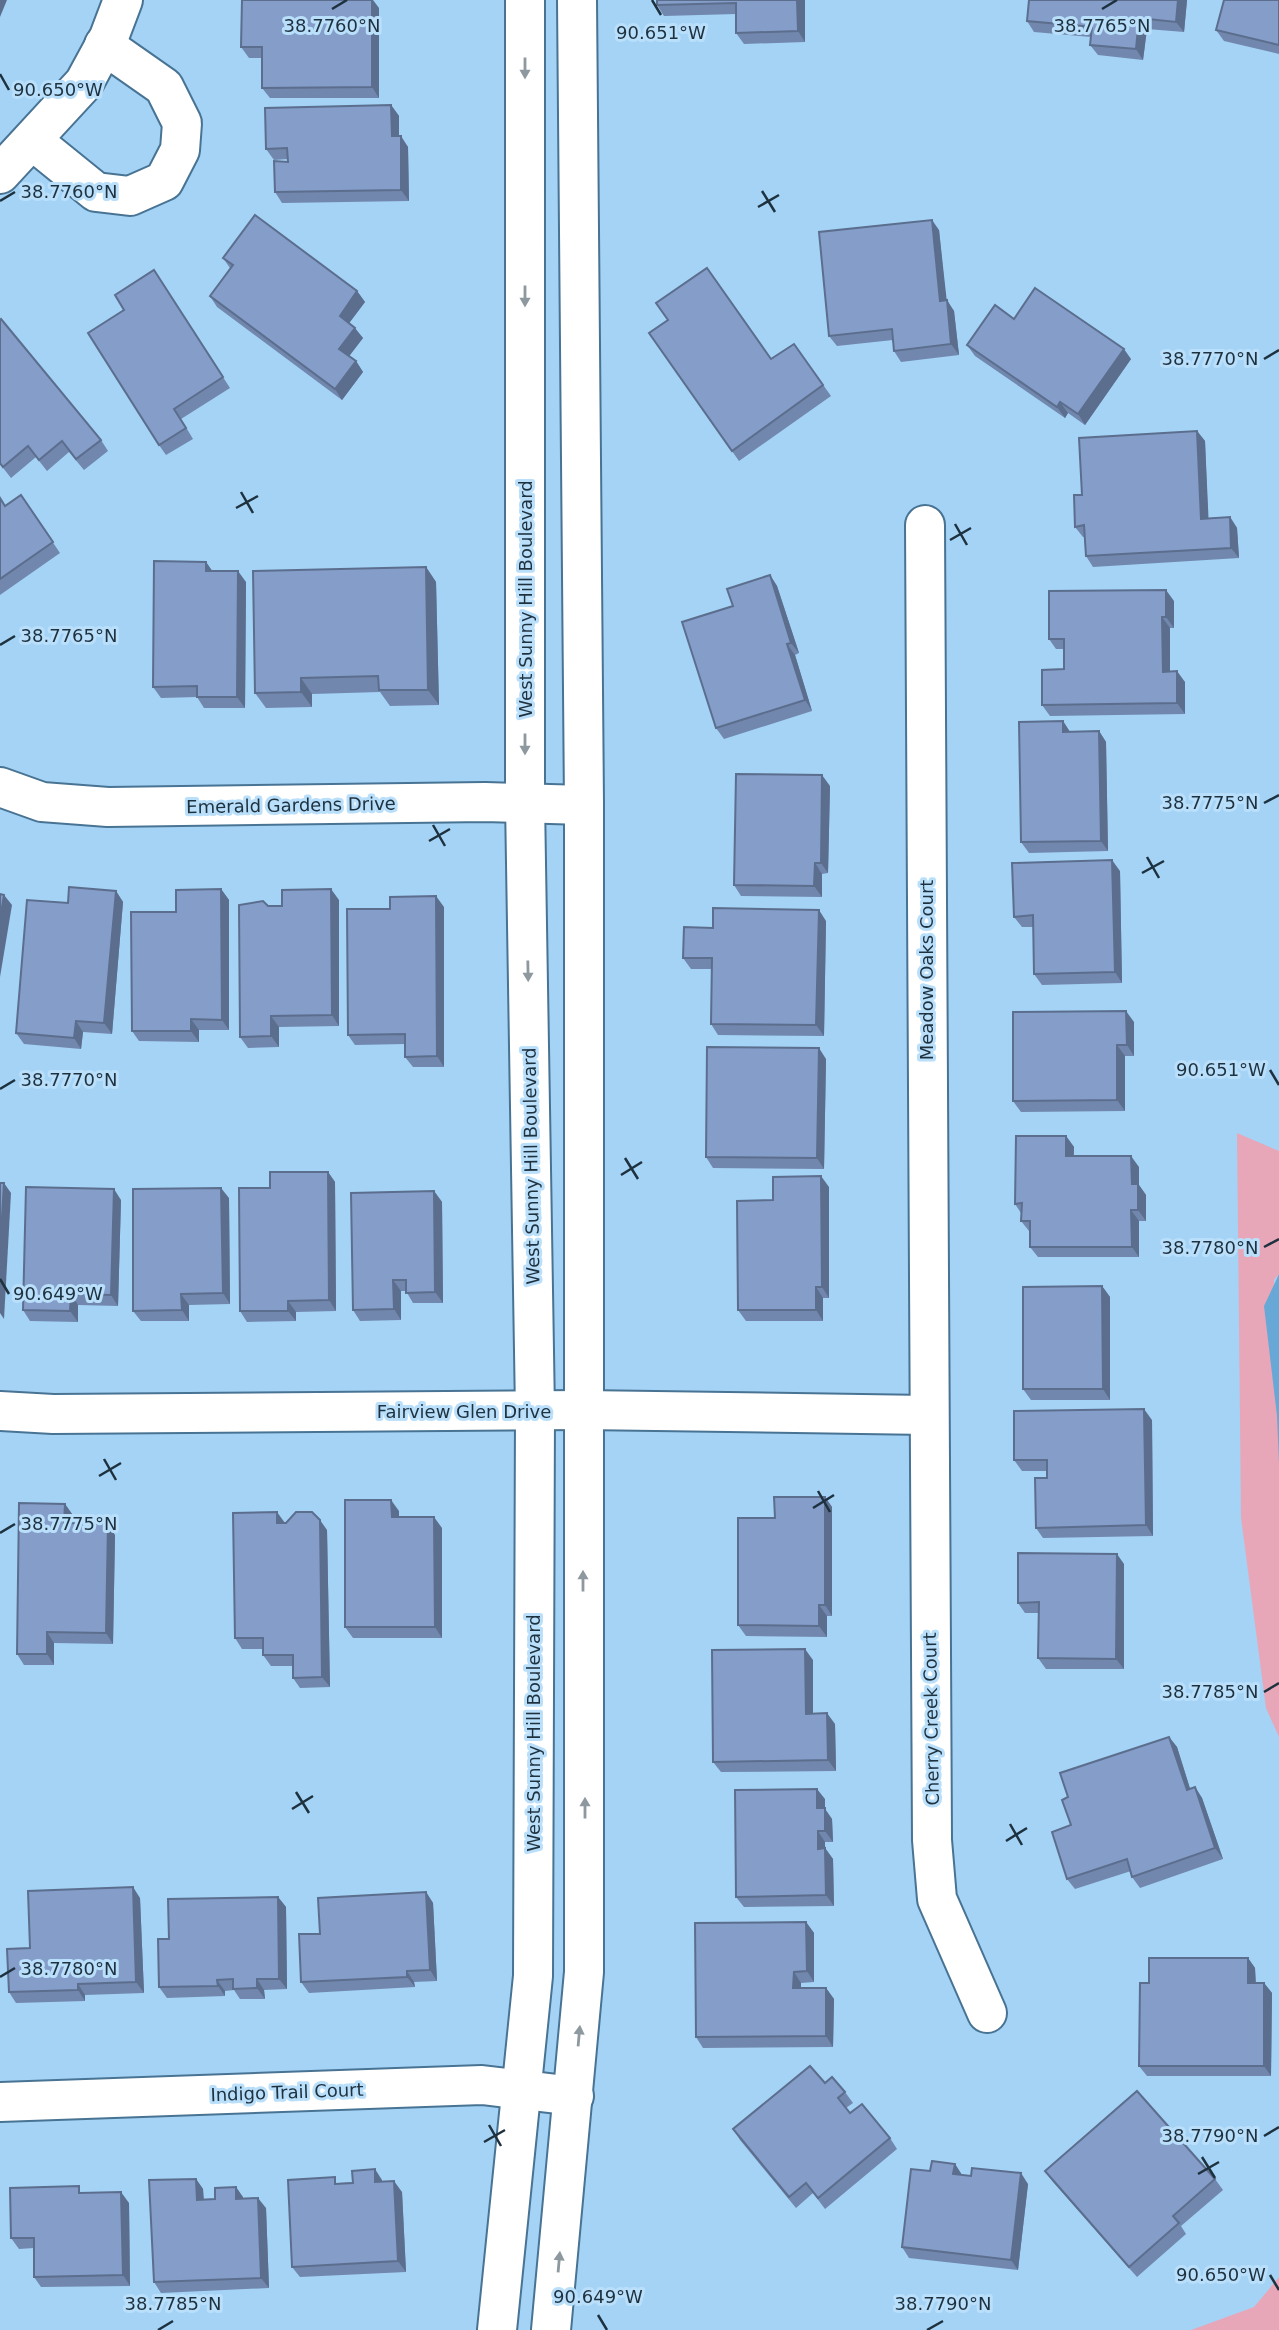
<svg xmlns="http://www.w3.org/2000/svg" width="1279" height="2330" viewBox="0 0 1279 2330" font-family="'DejaVu Sans',sans-serif">
<rect width="100%" height="100%" fill="#a4d3f6"/>
<g fill="#e8a7b8">
<path d="M1237,1133L1279,1151V1274L1274,1280L1279,1464V1737L1266,1708L1241,1518Z"/>
<path d="M1279,2277V2330H1191L1254,2307Z"/>
</g>
<path fill="#67a8d7" d="M1279,1274V1464L1277,1416L1264,1306Z"/>
<g fill="none" stroke-linecap="round" stroke-linejoin="round">
<g stroke="#487393" stroke-width="42">
<g id="street">
<path d="M33,141L96,192L130,196L164,181L180,150L182,123L164,87L104,45"/>
<path d="M0,174L84,83L109,37L123,0"/>
<path d="M925,525L932,1840L937,1899L987,2013"/>
<path d="M0,787L42,802L108,807L485,802L584,805"/>
<path d="M0,1411L53,1414L583,1410L928,1415"/>
<path d="M0,2102L482,2085L574,2096"/>
</g>
</g>
<g stroke="#487393" stroke-width="42">
<g id="secondary">
<path d="M497,2330L533,1976L535,1412L525,802V0"/>
<path d="M551,2330L584,1972V805L577,0"/>
</g>
</g>
<use href="#street" stroke="#fff" stroke-width="38"/>
<use href="#secondary" stroke="#fff" stroke-width="38"/>
</g>
<g fill="#7287ad">
<path d="M805,0V42L744,44L736,33V14L664,16L657,5Z"/>
<path d="M1187,0L1184,32L1147,29L1143,60L1098,55L1090,45L1091,37L1034,32L1027,21Z"/>
<path d="M1279,0V54L1224,41L1216,30Z"/>
<path d="M379,8V98H270L262,88V58H249L241,47Z"/>
<path d="M391,105L399,116V136L408,147L409,201L282,203L275,192L288,159L274,160L266,149Z"/>
<path d="M939,230L946,300L954,311L959,355L901,362L894,351L893,340L837,346L829,336Z"/>
<path d="M223,258L357,291L365,302L349,323L363,338L349,356L356,361L363,372L342,400L217,307L210,296L230,268Z"/>
<path d="M154,270L230,388L181,419L193,439L166,455L159,445L124,310Z"/>
<path d="M1014,319L1131,359L1085,425L1068,413L1065,418L975,356L967,345Z"/>
<path d="M0,320L101,440L108,451L84,470L69,452L47,471L36,457L11,478L0,464Z"/>
<path d="M649,333L771,359L794,344L831,396L739,461Z"/>
<path d="M1197,431L1205,441L1208,518L1230,517L1237,528L1239,558L1093,567L1086,556L1084,537H1083L1075,527L1082,495Z"/>
<path d="M21,495L60,553L0,595V498L5,506Z"/>
<path d="M206,562L212,571L246,582L245,708H204L197,697L161,698L153,687Z"/>
<path d="M426,567L436,582L439,705L390,706L380,692L312,694V707L266,708L255,693Z"/>
<path d="M770,575L777,586L799,653L795,655L812,711L724,739L716,728L733,606Z"/>
<path d="M1174,601V628H1170V672L1185,682V714L1050,716L1042,705L1064,669V649H1056L1049,639Z"/>
<path d="M1063,721L1070,732L1099,731L1106,742L1108,851L1029,853L1021,842Z"/>
<path d="M830,786L828,873L822,874V897L741,896L734,885Z"/>
<path d="M1120,871L1122,983L1042,985L1034,974L1033,927H1022L1014,917Z"/>
<path d="M221,889L229,900V1030H199V1042L139,1041L132,1031L176,912Z"/>
<path d="M116,891L123,902L112,1034L83,1032L81,1049L24,1044L16,1033L68,903Z"/>
<path d="M339,900V1026L279,1027V1047L248,1048L240,1037L268,906H282Z"/>
<path d="M444,907V1067H413L405,1057V1044L355,1045L348,1035L390,909Z"/>
<path d="M826,921L824,1036L718,1035L711,1024L712,969H691L683,958L713,928Z"/>
<path d="M1134,1022V1056H1125V1111L1021,1112L1013,1101Z"/>
<path d="M826,1059L824,1169L713,1168L706,1157Z"/>
<path d="M1066,1136L1074,1147V1156L1139,1167V1185L1146,1195V1221H1139V1257H1038L1030,1247V1231H1029L1021,1221V1213L1015,1204Z"/>
<path d="M328,1172L335,1182L336,1311L296,1312V1321L247,1322L240,1311Z"/>
<path d="M829,1187V1298H823V1321H746L738,1310L773,1200Z"/>
<path d="M434,1191L442,1202L443,1303H413L406,1291H401V1320L360,1321L353,1310Z"/>
<path d="M229,1198L230,1304L189,1305V1321H141L133,1311Z"/>
<path d="M121,1200L118,1306L78,1305V1322L30,1321L23,1310Z"/>
<path d="M1102,1286L1110,1297V1400H1031L1023,1389Z"/>
<path d="M1152,1420L1153,1536L1043,1538L1036,1528L1047,1478V1471H1022L1014,1460Z"/>
<path d="M825,1497L832,1507V1616H827V1637L746,1636L738,1625L775,1518Z"/>
<path d="M65,1504L72,1514V1524L115,1535L113,1644L54,1643V1665H24L17,1654Z"/>
<path d="M399,1511V1517L442,1528V1638H353L345,1627Z"/>
<path d="M285,1523L327,1530L330,1687L300,1688L293,1678V1666H271L263,1655V1649H242L235,1638Z"/>
<path d="M1124,1564V1669H1046L1038,1658L1039,1613H1025L1018,1603Z"/>
<path d="M813,1660V1713L835,1724L836,1771L721,1772L713,1762Z"/>
<path d="M1169,1737L1177,1747L1190,1789L1195,1787L1202,1798L1223,1859L1140,1888L1132,1877L1131,1871L1075,1889L1067,1879L1071,1825L1068,1797Z"/>
<path d="M825,1799V1809L832,1819L833,1842H825V1848L833,1859L834,1906L744,1907L736,1897Z"/>
<path d="M426,1892L433,1903L437,1981L414,1982L415,1987L309,1993L301,1982L320,1934Z"/>
<path d="M278,1897L286,1907L287,1989L264,1990L265,1999H240L234,1990L225,1991V1996L167,1998L159,1987L169,1939Z"/>
<path d="M140,1898L144,1993L85,1995V2001L16,2003L9,1992L30,1948Z"/>
<path d="M806,1922L814,1933V1982L801,1983V1988H826L834,1999L833,2047L703,2048L696,2037Z"/>
<path d="M1248,1958L1255,1968L1256,1983H1264L1272,1993L1271,2076H1147L1139,2066L1149,1983Z"/>
<path d="M825,2083L845,2092L853,2103L846,2108L850,2113L890,2138L897,2149L825,2209L813,2193L796,2208L740,2140L733,2129Z"/>
<path d="M955,2164L962,2175L1028,2184L1018,2270L909,2258L902,2247L930,2171Z"/>
<path d="M1045,2171L1215,2179L1223,2190L1181,2226L1186,2234L1137,2277L1053,2182Z"/>
<path d="M196,2179L203,2189L204,2200L215,2199L236,2187L243,2198L266,2208L269,2288L161,2293L154,2282Z"/>
<path d="M382,2180V2182L402,2192L406,2272L300,2277L292,2267L339,2183Z"/>
<path d="M83,2193L129,2203L130,2286L41,2287L34,2277V2248L19,2249L11,2238Z"/>
</g>
<g fill="#5c6e8d">
<path d="M0,0H7L0,17Z"/>
<path d="M372,0H373L379,8V98L372,87Z"/>
<path d="M797,0H805V42L798,31Z"/>
<path d="M1178,0H1187L1184,32L1176,22Z"/>
<path d="M1139,18L1147,29L1143,60L1136,49Z"/>
<path d="M391,105L399,116V147L392,136Z"/>
<path d="M401,136L408,147L409,201L401,190Z"/>
<path d="M932,220L939,230L948,312L940,301Z"/>
<path d="M357,291L365,302L347,326L340,316Z"/>
<path d="M947,300L954,311L959,355L951,344Z"/>
<path d="M355,328L363,338L347,359L339,349Z"/>
<path d="M1124,349L1131,359L1085,425L1078,414Z"/>
<path d="M356,361L363,372L342,400L335,389Z"/>
<path d="M1060,402L1068,413L1065,418L1057,407Z"/>
<path d="M1197,431L1205,441L1209,529L1201,519Z"/>
<path d="M1230,517L1237,528L1239,558L1231,548Z"/>
<path d="M206,562L213,572L206,571Z"/>
<path d="M426,567L436,582L439,705L428,690Z"/>
<path d="M238,571L246,582L245,708L237,697Z"/>
<path d="M770,575L777,586L799,653L791,643Z"/>
<path d="M1166,590L1174,601V628L1166,617Z"/>
<path d="M1162,617L1170,628V682L1163,672Z"/>
<path d="M787,644L795,655L812,711L805,700Z"/>
<path d="M1177,671L1185,682V714L1177,703Z"/>
<path d="M301,678L312,694V707L301,692Z"/>
<path d="M1063,721L1070,732H1063Z"/>
<path d="M1099,731L1106,742L1108,851L1101,841Z"/>
<path d="M822,775L830,786L828,873L821,863Z"/>
<path d="M1112,860L1120,871L1122,983L1115,972Z"/>
<path d="M815,863L822,874V897L814,886Z"/>
<path d="M221,889L229,900V1030L222,1020Z"/>
<path d="M331,889L339,900V1026L332,1015Z"/>
<path d="M116,891L123,902L112,1034L104,1023Z"/>
<path d="M4,895L12,905L0,977V920Z"/>
<path d="M436,896L444,907V1067L437,1056Z"/>
<path d="M819,910L826,921L824,1036L816,1025Z"/>
<path d="M1126,1011L1134,1022V1056L1127,1045Z"/>
<path d="M271,1016L279,1027V1047L271,1036Z"/>
<path d="M191,1019L199,1030V1042L191,1031Z"/>
<path d="M76,1021L83,1032L81,1049L74,1038Z"/>
<path d="M1117,1045L1125,1056V1111L1117,1100Z"/>
<path d="M819,1048L826,1059L824,1169L817,1158Z"/>
<path d="M1066,1136L1074,1147L1073,1166L1066,1156Z"/>
<path d="M1131,1156L1139,1167V1185L1146,1195V1221L1138,1210L1132,1184Z"/>
<path d="M328,1172L335,1182L336,1311L329,1300Z"/>
<path d="M821,1176L829,1187V1298L822,1287Z"/>
<path d="M4,1183L11,1193L4,1319L0,1313V1251Z"/>
<path d="M221,1188L229,1198L230,1304L223,1293Z"/>
<path d="M114,1189L121,1200L118,1306L111,1295Z"/>
<path d="M434,1191L442,1202L443,1303L435,1292Z"/>
<path d="M1131,1210L1139,1221V1257L1132,1247Z"/>
<path d="M393,1280L401,1291V1320L394,1309Z"/>
<path d="M1102,1286L1110,1297V1400L1103,1389Z"/>
<path d="M816,1287L823,1298V1321L816,1310Z"/>
<path d="M71,1294L78,1305V1322L70,1311Z"/>
<path d="M181,1294L189,1305V1321L182,1310Z"/>
<path d="M288,1301L296,1312V1321L288,1311Z"/>
<path d="M1144,1409L1152,1420L1153,1536L1146,1525Z"/>
<path d="M825,1497L832,1507V1616L825,1605Z"/>
<path d="M391,1500L399,1511V1528L392,1517Z"/>
<path d="M65,1504L72,1514V1534L64,1523Z"/>
<path d="M277,1512L285,1523H277Z"/>
<path d="M434,1517L442,1528V1638L435,1627Z"/>
<path d="M320,1520L327,1530L330,1687L322,1677Z"/>
<path d="M108,1524L115,1535L113,1644L106,1633Z"/>
<path d="M1117,1554L1124,1564V1669L1116,1659Z"/>
<path d="M819,1605L827,1616V1637L819,1626Z"/>
<path d="M47,1632L54,1643V1665L47,1654Z"/>
<path d="M805,1649L813,1660V1724L806,1714Z"/>
<path d="M827,1713L835,1724L836,1771L828,1760Z"/>
<path d="M1169,1737L1177,1747L1194,1801L1187,1790Z"/>
<path d="M1195,1787L1202,1798L1223,1859L1215,1848Z"/>
<path d="M817,1789L825,1799V1809L832,1819L833,1842L825,1831L817,1808Z"/>
<path d="M818,1831L825,1842V1848L833,1859L834,1906L826,1895L818,1849Z"/>
<path d="M133,1887L140,1898L144,1993L136,1982Z"/>
<path d="M426,1892L433,1903L437,1981L430,1970Z"/>
<path d="M278,1897L286,1907L287,1989L279,1979Z"/>
<path d="M806,1922L814,1933V1982L807,1971Z"/>
<path d="M1248,1958L1255,1968L1256,1994L1248,1983Z"/>
<path d="M407,1971L414,1982L415,1987L407,1977Z"/>
<path d="M794,1972L801,1983V1999L793,1988Z"/>
<path d="M257,1979L264,1990L265,1999L257,1988Z"/>
<path d="M217,1980L225,1991V1996L218,1986Z"/>
<path d="M1264,1983L1272,1993L1271,2076L1264,2066Z"/>
<path d="M78,1984L85,1995V2001L78,1990Z"/>
<path d="M826,1988L834,1999L833,2047L826,2036Z"/>
<path d="M955,2164L962,2175L953,2174Z"/>
<path d="M375,2169L382,2180V2193L375,2182Z"/>
<path d="M1021,2173L1028,2184L1018,2270L1011,2260Z"/>
<path d="M196,2179L203,2189L204,2211L197,2200Z"/>
<path d="M394,2181L402,2192L406,2272L398,2261Z"/>
<path d="M236,2187L243,2197L244,2209L236,2199Z"/>
<path d="M121,2192L129,2203L130,2286L123,2275Z"/>
<path d="M258,2198L266,2208L269,2288L261,2278Z"/>
</g>
<g fill="#849dc9" stroke="#5c6e8d" stroke-width="2">
<path d="M242,0H372V87L262,88V47H241Z"/>
<path d="M657,0H797L798,31L736,33V3L657,5Z"/>
<path d="M1029,0H1178L1176,22L1139,18L1136,49L1090,45L1092,27L1027,21Z"/>
<path d="M1224,0H1279V45L1216,30Z"/>
<path d="M391,105L392,136H401V190L275,192L274,161L288,162L287,148L266,149L265,108Z"/>
<path d="M255,215L357,291L340,316L355,328L339,349L356,361L335,389L210,296L233,265L223,258Z"/>
<path d="M932,220L940,301L947,300L951,344L894,351L892,329L829,336L819,232Z"/>
<path d="M707,268L771,359L794,344L823,385L732,451L649,333L668,320L656,303Z"/>
<path d="M154,270L223,377L174,409L186,428L159,445L88,333L124,310L115,295Z"/>
<path d="M1035,288L1124,349L1078,414L1060,402L1057,407L967,345L995,305L1014,319Z"/>
<path d="M1,319L101,440L76,459L62,441L39,460L28,446L3,467L0,463V320Z"/>
<path d="M1197,431L1201,519L1230,517L1231,548L1086,556L1084,525L1075,527L1074,495H1082L1079,438Z"/>
<path d="M21,495L53,542L0,579V498L5,506Z"/>
<path d="M154,561L206,562V571H238L237,697H197V686L153,687Z"/>
<path d="M426,567L428,690H379L378,676L301,678V692L255,693L253,571Z"/>
<path d="M770,575L791,643L787,644L805,700L716,728L682,622L733,606L727,589Z"/>
<path d="M1166,590V617H1162L1163,672L1177,671V703L1042,705V670L1064,669V639H1049V591Z"/>
<path d="M1063,721V732L1099,731L1101,841L1021,842L1019,722Z"/>
<path d="M736,774L822,775L821,863H815L814,886L734,885Z"/>
<path d="M1112,860L1115,972L1034,974L1033,915L1014,917L1012,863Z"/>
<path d="M69,887L116,891L104,1023L76,1021L74,1038L16,1033L27,900L68,903Z"/>
<path d="M221,889L222,1020L191,1019V1031H132L131,912H176V890Z"/>
<path d="M331,889L332,1015L271,1016V1036L240,1037L239,905L263,901L268,906H282V890Z"/>
<path d="M0,894L4,895L0,920Z"/>
<path d="M436,896L437,1056L405,1057V1034L348,1035L347,909H390V897Z"/>
<path d="M713,908L819,910L816,1025L711,1024L712,958H683L684,927L713,928Z"/>
<path d="M1126,1011L1127,1045H1117V1100L1013,1101V1012Z"/>
<path d="M707,1047L819,1048L817,1158L706,1157Z"/>
<path d="M1016,1136H1066V1156H1131L1132,1184H1138V1210H1131L1132,1247H1030V1221H1021L1022,1203L1015,1204Z"/>
<path d="M270,1172H328L329,1300L288,1301V1311H240L239,1188H270Z"/>
<path d="M821,1176L822,1287H816V1310H738L737,1201L773,1200V1177Z"/>
<path d="M0,1183H4L0,1251Z"/>
<path d="M26,1187L114,1189L111,1295L71,1294L70,1311L23,1310Z"/>
<path d="M221,1188L223,1293L181,1294L182,1310L133,1311V1189Z"/>
<path d="M434,1191L435,1292L406,1293V1280H393L394,1309L353,1310L351,1193Z"/>
<path d="M1102,1286L1103,1389H1023V1287Z"/>
<path d="M1144,1409L1146,1525L1036,1528L1035,1478H1047V1460H1014V1411Z"/>
<path d="M774,1497H825V1605H819V1626L738,1625V1518H775Z"/>
<path d="M345,1500H391L392,1517H434L435,1627H345Z"/>
<path d="M19,1503L65,1504L64,1523L108,1524L106,1633L47,1632V1654H17Z"/>
<path d="M277,1512V1523H286L296,1512H312L320,1520L322,1677L293,1678V1655H263V1638H235L233,1513Z"/>
<path d="M1018,1553L1117,1554L1116,1659L1038,1658L1039,1602L1018,1603Z"/>
<path d="M805,1649L806,1714L827,1713L828,1760L713,1762L712,1650Z"/>
<path d="M1169,1737L1187,1790L1195,1787L1215,1848L1132,1877L1127,1859L1067,1879L1052,1832L1071,1825L1062,1800L1068,1797L1060,1773Z"/>
<path d="M817,1789V1808H825V1831H818V1849L825,1848L826,1895L736,1897L735,1790Z"/>
<path d="M133,1887L136,1982L78,1984V1990L9,1992L7,1949L30,1948L28,1891Z"/>
<path d="M426,1892L430,1970L407,1971V1977L301,1982L299,1934H320L318,1898Z"/>
<path d="M278,1897L279,1979H257V1988L233,1989V1979L217,1980L218,1986L159,1987L158,1939H169L168,1899Z"/>
<path d="M806,1922L807,1971L794,1972L793,1988H826V2036L696,2037L695,1923Z"/>
<path d="M1149,1958H1248V1983H1264V2066H1139L1140,1983H1149Z"/>
<path d="M810,2066L825,2083L832,2077L845,2092L838,2098L850,2113L862,2104L890,2138L818,2198L806,2183L789,2197L733,2129Z"/>
<path d="M1137,2091L1215,2179L1173,2216L1179,2223L1129,2267L1045,2171Z"/>
<path d="M932,2161L955,2164L953,2174L971,2176L972,2168L1021,2173L1011,2260L902,2247L911,2169L930,2171Z"/>
<path d="M375,2169V2182L394,2181L398,2261L292,2267L288,2180L335,2177V2184L353,2183L352,2171Z"/>
<path d="M196,2179L197,2200L215,2199V2188L236,2187V2199L258,2198L261,2278L154,2282L149,2180Z"/>
<path d="M79,2186V2193L121,2192L123,2275L34,2277V2238H11L10,2188Z"/>
</g>
<defs><path id="oneway-solid" d="M-6-.8H1V-3.2L6.5 0L1 3.2V.8H-6Z" transform="scale(1.75)"/></defs>
<g fill="#8e989f">
<use href="#oneway-solid" transform="translate(525 68) rotate(90)"/>
<use href="#oneway-solid" transform="translate(525 296) rotate(90)"/>
<use href="#oneway-solid" transform="translate(525 744) rotate(90)"/>
<use href="#oneway-solid" transform="translate(528 971) rotate(89)"/>
<use href="#oneway-solid" transform="translate(583 1581) rotate(-90)"/>
<use href="#oneway-solid" transform="translate(585 1808) rotate(-90)"/>
<use href="#oneway-solid" transform="translate(579 2036) rotate(-85)"/>
<use href="#oneway-solid" transform="translate(559 2262) rotate(-85)"/>
</g>
<path fill="none" stroke="#1e313f" stroke-width="2.5" d="M652,0L661,15M332,9L347,0M1102,9L1117,0M0,74L9,90M762,191L775,212M0,201L15,192M758,207L779,195M1264,359L1279,350M241,492L253,513M236,508L258,496M955,524L967,545M950,540L971,528M0,645L15,636M1264,803L1279,795M433,825L445,846M429,841L450,829M1147,857L1159,878M1142,873L1164,861M1270,1070L1279,1085M0,1089L15,1080M625,1158L638,1179M621,1175L642,1162M1264,1247L1279,1239M0,1279L9,1294M104,1459L116,1480M99,1476L121,1463M818,1491L830,1512M813,1508L834,1495M0,1533L15,1524M1264,1692L1279,1683M296,1792L309,1813M292,1809L313,1796M1010,1824L1022,1845M1006,1841L1027,1828M0,1977L15,1968M489,2125L501,2146M1264,2136L1279,2127M484,2142L505,2130M1202,2157L1215,2178M1198,2174L1219,2162M1270,2275L1279,2290M598,2315L607,2330M158,2330L173,2321M927,2330L943,2321"/>
<g text-anchor="middle" dominant-baseline="central" stroke-width="6" stroke-linejoin="round" paint-order="stroke">
<g font-size="18" fill="#1e313f" stroke="#b9dffb">
<text transform="translate(525 599) rotate(-90)">West Sunny Hill Boulevard</text>
<text transform="translate(291 805) rotate(-1)">Emerald Gardens Drive</text>
<text transform="translate(926 970) rotate(-90)">Meadow Oaks Court</text>
<text transform="translate(531 1166) rotate(-91)">West Sunny Hill Boulevard</text>
<text x="464" y="1411">Fairview Glen Drive</text>
<text transform="translate(931 1719) rotate(-91)">Cherry Creek Court</text>
<text transform="translate(533 1733) rotate(-90)">West Sunny Hill Boulevard</text>
<text transform="translate(287 2092) rotate(-2)">Indigo Trail Court</text>
</g>
</g>
<g font-size="18" text-anchor="middle" fill="#1e313f" stroke="#b9dffb" stroke-width="6" stroke-linejoin="round" paint-order="stroke">
<text x="332" y="32">38.7760°N</text>
<text x="1102" y="32">38.7765°N</text>
<text x="661" y="39">90.651°W</text>
<text x="58" y="96">90.650°W</text>
<text x="69" y="198">38.7760°N</text>
<text x="1210" y="365">38.7770°N</text>
<text x="69" y="642">38.7765°N</text>
<text x="1210" y="809">38.7775°N</text>
<text x="1221" y="1076">90.651°W</text>
<text x="69" y="1086">38.7770°N</text>
<text x="1210" y="1254">38.7780°N</text>
<text x="58" y="1300">90.649°W</text>
<text x="69" y="1530">38.7775°N</text>
<text x="1210" y="1698">38.7785°N</text>
<text x="69" y="1975">38.7780°N</text>
<text x="1210" y="2142">38.7790°N</text>
<text x="1221" y="2281">90.650°W</text>
<text x="598" y="2303">90.649°W</text>
<text x="173" y="2310">38.7785°N</text>
<text x="943" y="2310">38.7790°N</text>
</g>
</svg>
